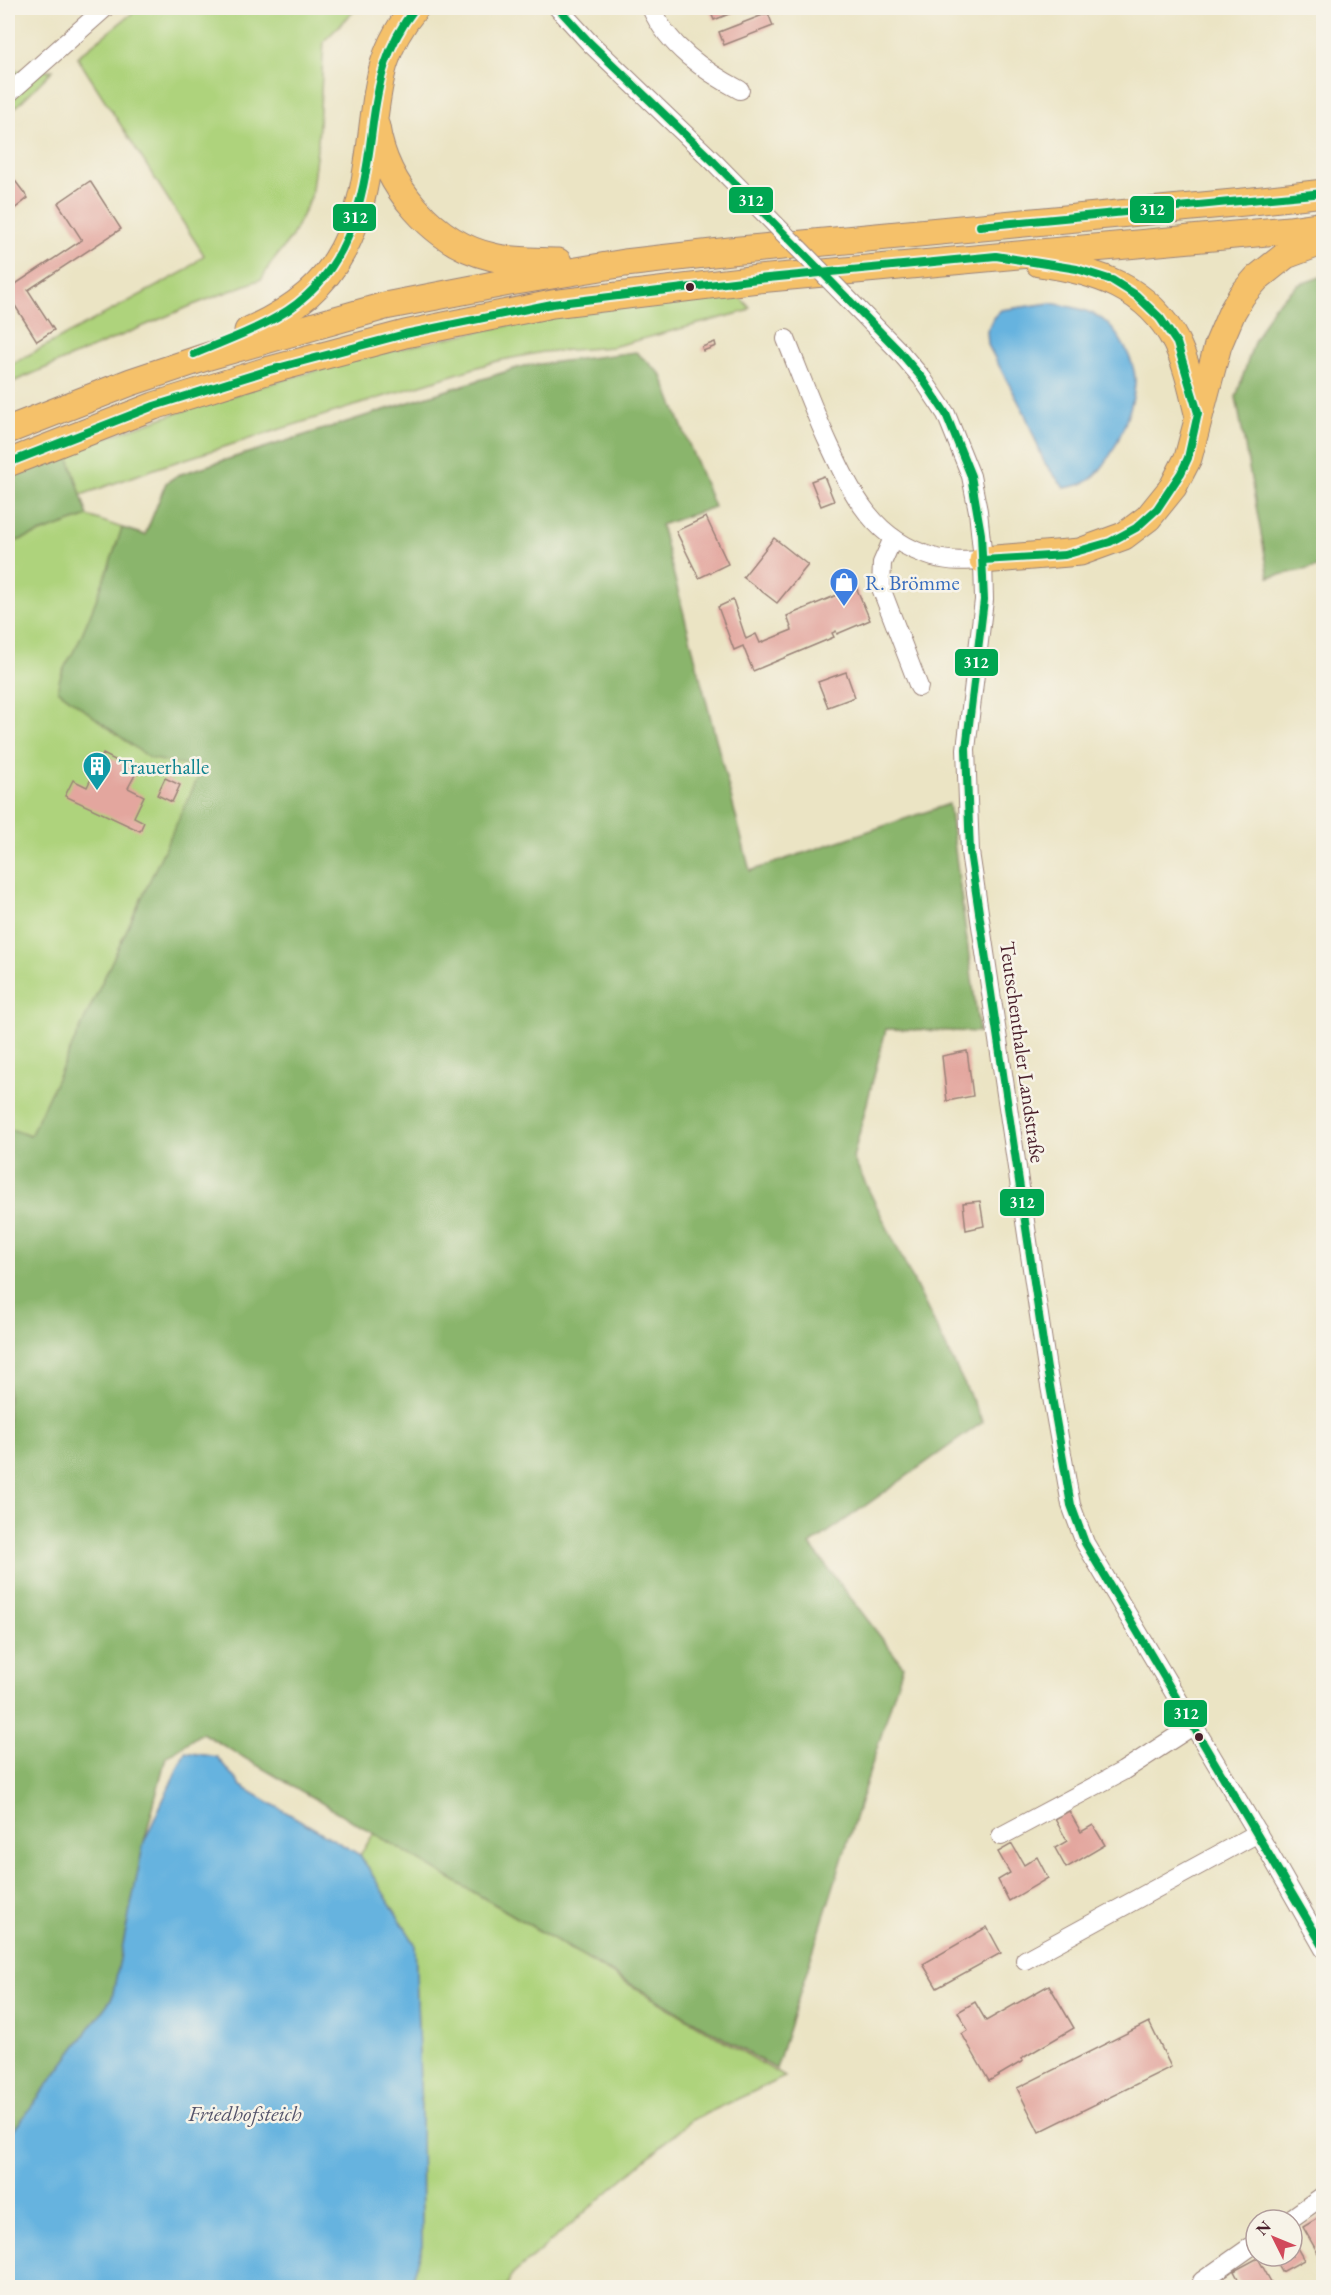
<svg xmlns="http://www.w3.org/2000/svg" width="1331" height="2295" viewBox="0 0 1331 2295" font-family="'EB Garamond',serif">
<rect width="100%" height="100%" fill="#f7f3e8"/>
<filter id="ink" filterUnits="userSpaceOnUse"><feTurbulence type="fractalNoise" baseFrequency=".0167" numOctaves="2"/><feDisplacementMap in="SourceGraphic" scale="12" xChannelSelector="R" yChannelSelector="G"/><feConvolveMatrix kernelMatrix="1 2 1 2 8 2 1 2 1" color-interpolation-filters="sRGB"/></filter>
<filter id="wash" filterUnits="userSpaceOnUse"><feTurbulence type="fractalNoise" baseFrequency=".008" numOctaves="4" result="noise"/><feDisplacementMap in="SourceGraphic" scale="24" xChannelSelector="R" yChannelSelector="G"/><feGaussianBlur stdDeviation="1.35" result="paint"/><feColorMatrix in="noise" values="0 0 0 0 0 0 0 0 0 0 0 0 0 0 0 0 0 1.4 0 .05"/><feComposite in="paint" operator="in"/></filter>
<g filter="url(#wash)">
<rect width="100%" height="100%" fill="#ebe4c4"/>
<g fill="#aed37c" stroke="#7c7954" stroke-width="1.5">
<path d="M139,8H357L324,41L318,141L311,197L291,238L269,266L262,279L193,305L8,384V366L185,271L204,255L77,57Z"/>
<path d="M53,70L8,115V71Z"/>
<path d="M737,294L750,308L747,311L612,347L543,352L497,361L160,467L81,495L67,452C225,392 390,346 557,316C616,306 677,301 737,294Z"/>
<path d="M524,366L8,1639V544L88,516L145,536L166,483L178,475Z"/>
<path d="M374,1833L785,2077L690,2121L510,2277L507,2287H410L422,2249L421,2113L415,1944L360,1855Z"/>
</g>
<g fill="#8ab56c" stroke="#6a6a4c" stroke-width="1.5">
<path d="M1323,276V566L1269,577L1236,397L1254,342L1273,307L1298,285Z"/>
<path d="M636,352L661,374L714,507L661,525L750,871L949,804L979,1032L886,1029L853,1158L983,1422L810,1545L903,1666L776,2069L202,1733L166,1757L144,1842L112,1998L8,2138V1128L30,1136L202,769L149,758L58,690C58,673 71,658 78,643C95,605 109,567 122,528L145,535L166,483L178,475L524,366Z"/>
<path d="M67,452L88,516L8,544V477Z"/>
</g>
<g fill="#66b3df" stroke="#586985" stroke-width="1.5">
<path d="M1050,303C1067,306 1087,309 1102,319C1118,331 1136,362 1135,382C1134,410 1109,474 1082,484C1076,486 1069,487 1064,488L1044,462L1025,414L988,345L987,331L993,318L1001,310Z"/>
<path d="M185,1752L217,1757L241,1786L360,1855L415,1944L421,2113L422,2249L410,2287H8V2138L112,1998L144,1842Z"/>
</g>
<g id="blocks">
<g fill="#e3a69e">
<path d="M709,8H744L714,20Z"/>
<path d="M768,13L773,26L724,45L719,32Z"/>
<path d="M13,178L28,198L8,214V182Z"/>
<path d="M90,181L121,229L28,290L54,330L37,341L14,304L8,306V289L82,240L58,203Z"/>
<path d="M715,342L716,346L703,351L702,347Z"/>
<path d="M824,476L834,501L821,506L811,481Z"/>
<path d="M706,517L728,564L699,578L676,531Z"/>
<path d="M774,538L808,565L777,603L743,577Z"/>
<path d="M856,587L870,620L837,634L836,631L832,633L834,637L753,671L743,646L734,650L718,607L733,600L746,639L756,634L760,643L792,630L787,616Z"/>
<path d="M846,672L855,697L828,707L818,682Z"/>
<path d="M103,754L137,771L128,788L144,796L134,817L144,822L140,831L65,796L73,780L87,787Z"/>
<path d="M165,778L180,785L172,802L157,795Z"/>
<path d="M967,1051L973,1096L947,1101L942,1056Z"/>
<path d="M980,1201L984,1226L966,1230L963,1203Z"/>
<path d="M1069,1811L1081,1832L1093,1825L1105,1845L1066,1868L1055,1848L1067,1841L1055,1819Z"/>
<path d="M1012,1844L1024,1865L1037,1857L1048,1878L1009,1901L998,1880L1010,1873L998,1852Z"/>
<path d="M987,1927L1001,1953L937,1988L923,1964Z"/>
<path d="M1049,1985L1074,2028L1021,2059L1023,2061L989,2081L962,2034L968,2030L958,2012L975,2002L986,2021Z"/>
<path d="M1149,2022L1171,2067L1039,2132L1017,2088Z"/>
<path d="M1323,2215V2253L1319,2255L1303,2227Z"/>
<path d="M1292,2239L1304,2260L1282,2272L1273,2256H1292Z"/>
<path d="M1258,2258L1271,2282L1262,2288H1243L1234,2271Z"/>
</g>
</g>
</g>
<g filter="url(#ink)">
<use href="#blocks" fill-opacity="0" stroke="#9a8278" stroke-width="1.5"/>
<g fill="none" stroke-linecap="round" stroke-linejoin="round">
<g stroke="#9a8278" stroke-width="20">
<g id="minor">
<path d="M558,8L590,43L714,162"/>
<path d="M651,8C668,46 704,71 740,90"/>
<path d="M8,94L105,8"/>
<path d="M786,339C800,374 813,410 829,444C853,496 874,540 933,557C950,562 967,561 983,560"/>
<path d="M899,351L922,378L946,414L971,476L978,511L983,560L984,600L966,749L970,852L1047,1369L1071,1505L1085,1543L1267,1849L1324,1949"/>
<path d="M893,538L882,563L881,588L919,687"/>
<path d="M1001,1836L1123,1771L1194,1725"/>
<path d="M1025,1960L1258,1833"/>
<path d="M1289,2220L1324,2195"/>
<path d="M1202,2281L1256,2243"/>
</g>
</g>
<g stroke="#9a8278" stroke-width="29">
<g id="highway">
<path d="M376,127C385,186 434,244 493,257C514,262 537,261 558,262"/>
<path d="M1039,263C1096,271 1148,287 1176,342C1187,364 1192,389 1198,413"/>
<path d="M248,331C347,287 361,226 373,126C379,78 383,46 415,8"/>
<path d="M8,430L131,382L209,356L385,306L504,283L625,263L730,251L1244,202L1324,193"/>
<path d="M8,463L154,406L266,371L405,334L552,304L758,279L1289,230L1324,225"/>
<path d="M983,560L1080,552L1124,536L1148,518L1173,487L1188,458L1218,345L1232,312L1242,295L1257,278L1286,255L1324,241"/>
</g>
</g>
<use href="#minor" stroke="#fff" stroke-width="18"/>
<use href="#highway" stroke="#f5c16b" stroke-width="27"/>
<g stroke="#9a8278" stroke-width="20" stroke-linecap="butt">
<path id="minor-bridge" d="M714,162L899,351"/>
</g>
<use href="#minor-bridge" stroke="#fff" stroke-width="18"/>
<g stroke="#f7f3e8" stroke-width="12">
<g id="bus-1">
<path d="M558,8L590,43L714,162L899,351L922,378L946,414L971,476L981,534L984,600L966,749L970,852L1047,1369L1071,1505L1085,1543L1324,1948"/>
<path d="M980,226L1324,193"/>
<path d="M194,354C222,342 251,332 277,317C348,277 363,205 372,130C378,83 385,47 415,8"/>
<path d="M8,463L154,406L266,371L405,334L552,304L758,279L996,256L1077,269L1112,280L1136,295L1160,318L1177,343L1198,413L1188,458L1181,473L1157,509L1136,528L1110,542L1065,555L983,560"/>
</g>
</g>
<use href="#bus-1" stroke="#00a651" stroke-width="8"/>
</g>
</g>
<defs>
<g id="shop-pin" transform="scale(1.5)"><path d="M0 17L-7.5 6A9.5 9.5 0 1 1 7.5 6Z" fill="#3f7fe0" stroke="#f7f3e8"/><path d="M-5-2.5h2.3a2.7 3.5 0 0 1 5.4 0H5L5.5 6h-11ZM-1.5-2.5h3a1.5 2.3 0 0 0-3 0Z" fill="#fff"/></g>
<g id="building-pin" transform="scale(1.5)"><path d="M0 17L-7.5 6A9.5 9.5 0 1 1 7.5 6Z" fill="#0f9aa8" stroke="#f7f3e8"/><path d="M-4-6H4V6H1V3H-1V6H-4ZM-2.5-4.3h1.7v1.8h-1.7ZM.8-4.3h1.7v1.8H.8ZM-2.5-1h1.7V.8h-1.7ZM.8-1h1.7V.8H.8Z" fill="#fff"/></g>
</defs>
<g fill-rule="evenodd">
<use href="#shop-pin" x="844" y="582"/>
<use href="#building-pin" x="97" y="766"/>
</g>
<g fill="#4a1f2b" stroke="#f7f3e8" stroke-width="2">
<circle cx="690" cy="287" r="5"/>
<circle cx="1199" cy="1737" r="5"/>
</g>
<g text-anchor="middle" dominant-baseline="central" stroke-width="5" stroke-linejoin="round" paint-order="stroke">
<g font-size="21" fill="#366cbe" stroke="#f7f3e8" text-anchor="start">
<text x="865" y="582">R. Brömme</text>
</g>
<g font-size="21" fill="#0d838f" stroke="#f7f3e8" text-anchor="start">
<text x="118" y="766">Trauerhalle</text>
</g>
<g font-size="21" fill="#4a1f2b" stroke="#f7f3e8">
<text transform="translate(1023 1052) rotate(82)">Teutschenthaler Landstraße</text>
</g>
<g font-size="22" font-style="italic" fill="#54536a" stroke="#f7f3e8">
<text x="245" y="2113">Friedhofsteich</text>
</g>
</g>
<g stroke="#f7f3e8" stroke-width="2">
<rect x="728" y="186" width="46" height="28" rx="6" fill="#00a651"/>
<rect x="1129" y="195" width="46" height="29" rx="6" fill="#00a651"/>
<rect x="332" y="203" width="45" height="29" rx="6" fill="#00a651"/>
<rect x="954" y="648" width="45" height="29" rx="6" fill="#00a651"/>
<rect x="999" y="1188" width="46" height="29" rx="6" fill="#00a651"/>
<rect x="1163" y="1699" width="45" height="29" rx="6" fill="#00a651"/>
</g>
<g font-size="16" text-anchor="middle" font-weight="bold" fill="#fff">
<text x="751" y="206">312</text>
<text x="1152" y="215">312</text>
<text x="355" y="223">312</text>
<text x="976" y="668">312</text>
<text x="1022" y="1208">312</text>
<text x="1186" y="1719">312</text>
</g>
<rect width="1331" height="2295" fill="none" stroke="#f7f3e8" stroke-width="30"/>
<g transform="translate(1274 2238) rotate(313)"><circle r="28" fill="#f7f3e8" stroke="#b29e9c" stroke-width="1.5"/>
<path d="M0-4.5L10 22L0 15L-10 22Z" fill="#d1495b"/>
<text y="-9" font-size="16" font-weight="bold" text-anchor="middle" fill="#4a1f2b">N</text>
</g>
</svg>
